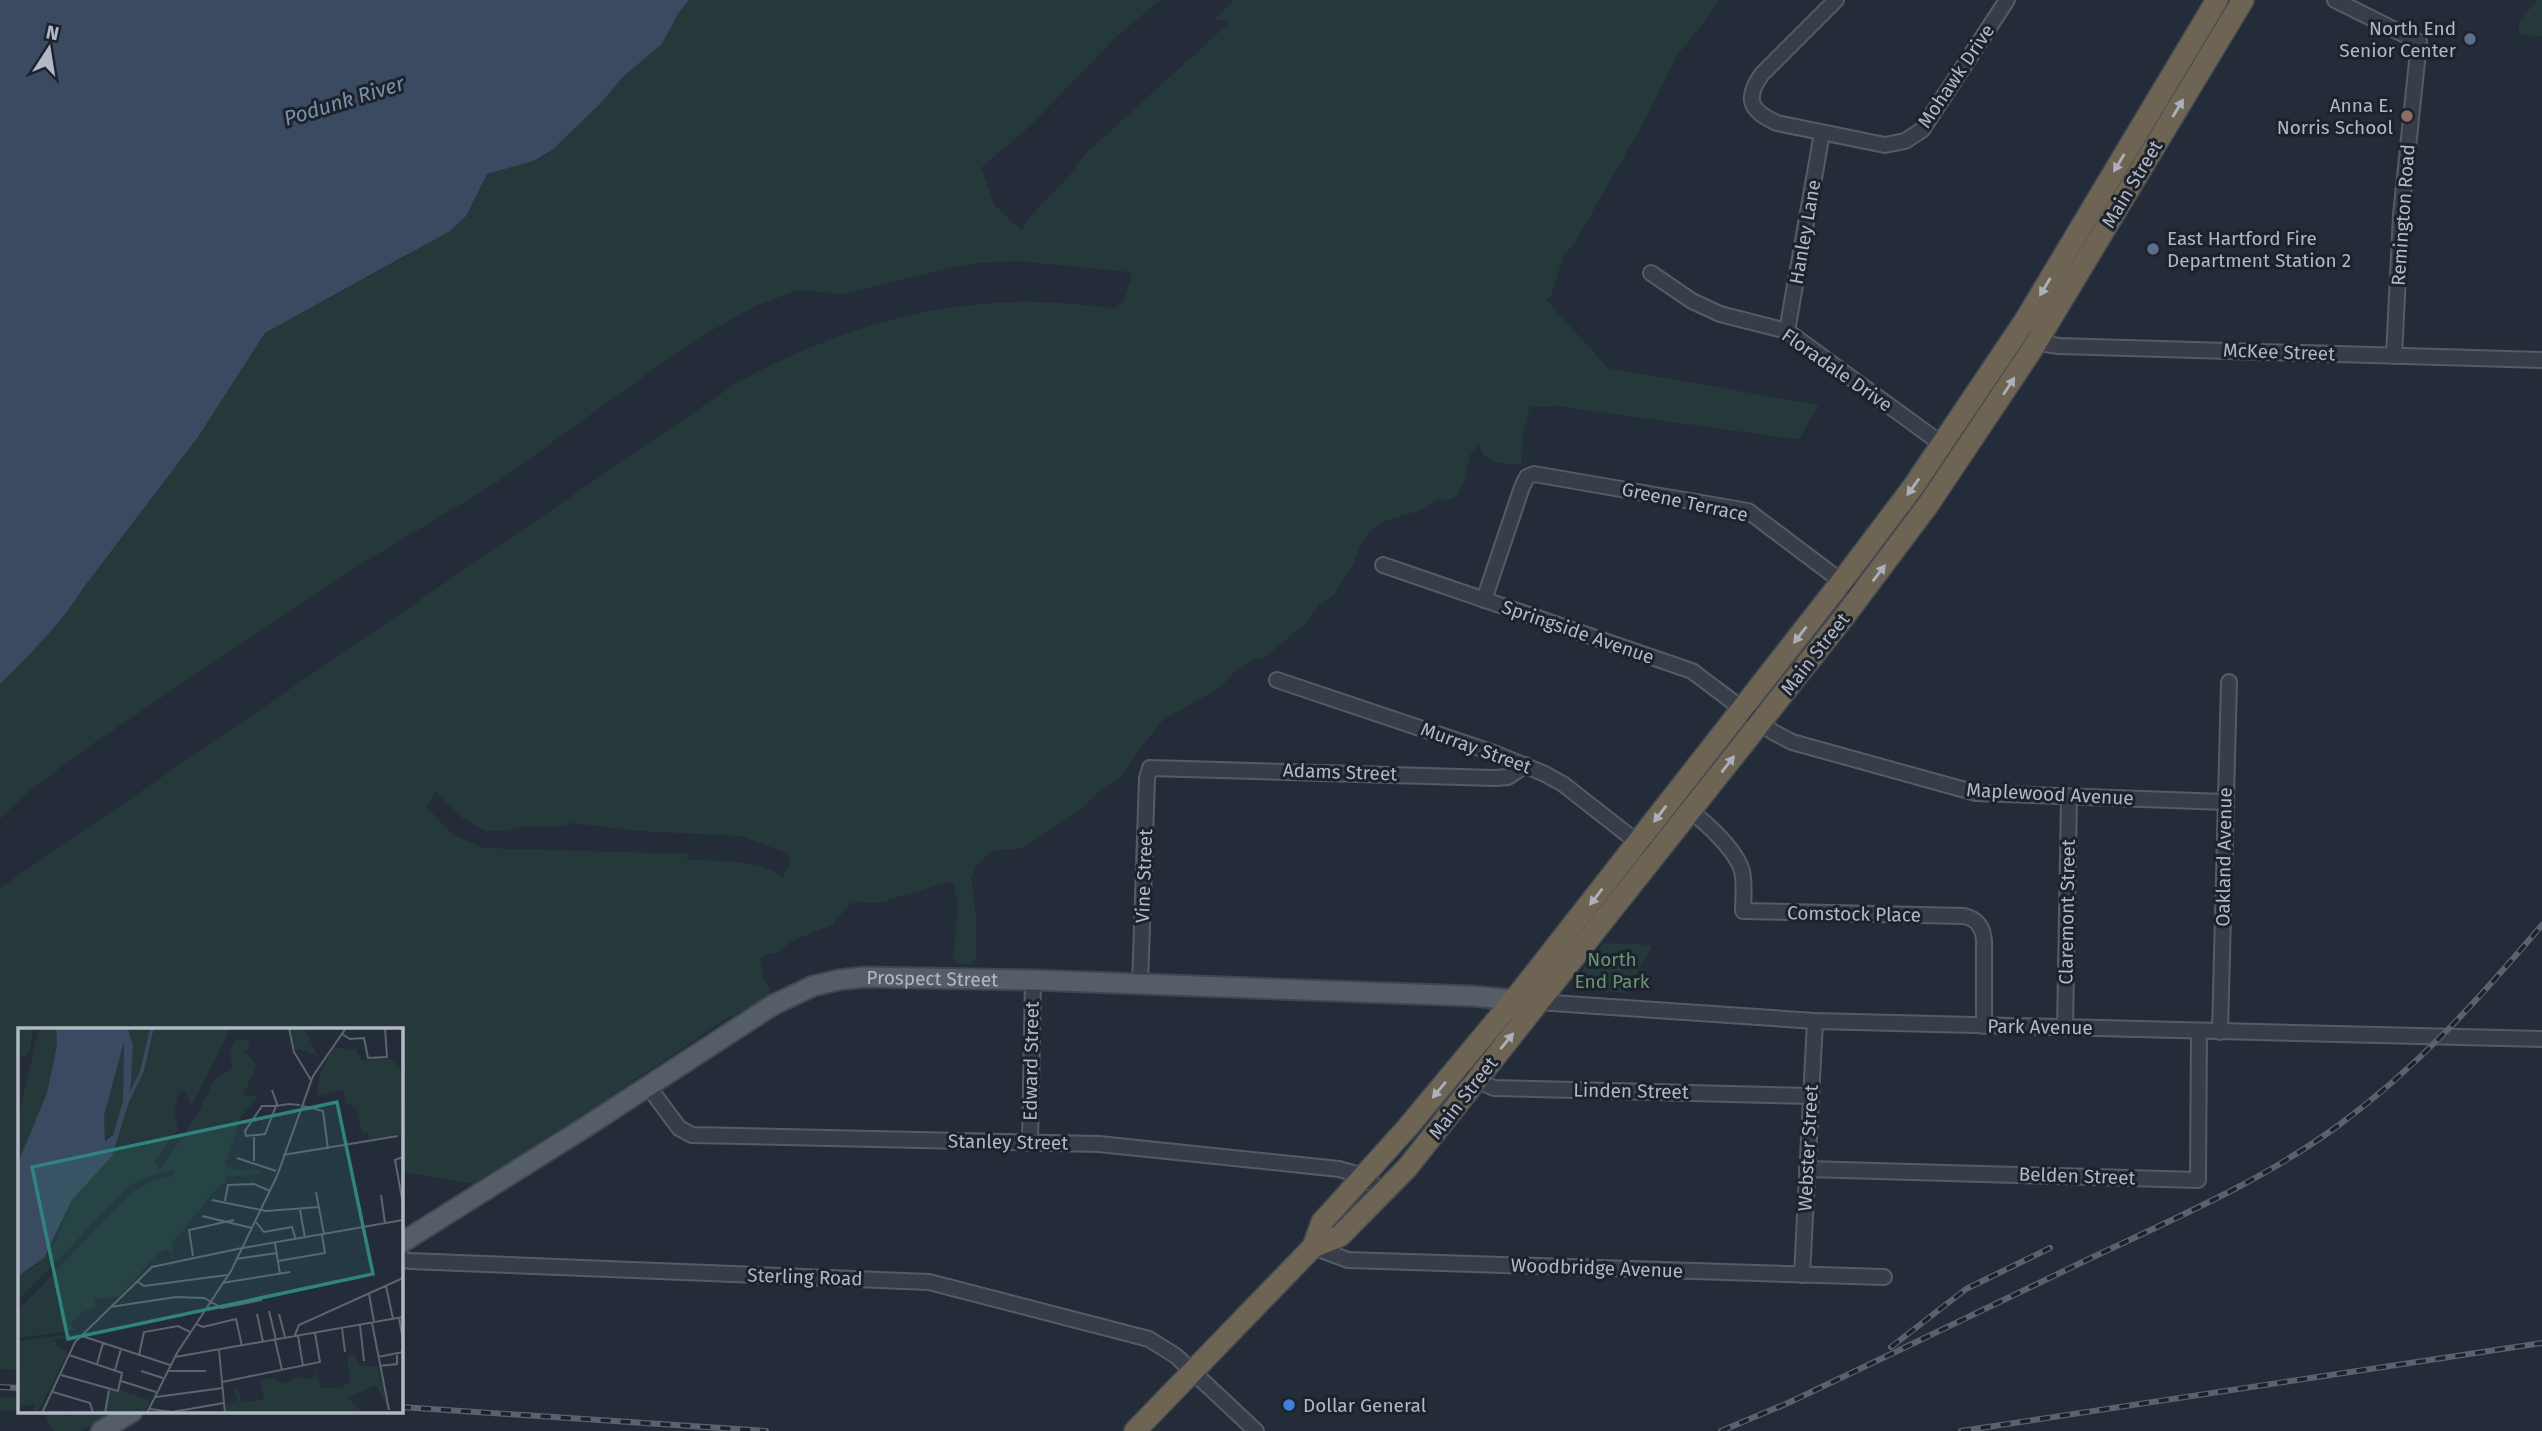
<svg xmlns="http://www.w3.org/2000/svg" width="2542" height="1431" viewBox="0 0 2542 1431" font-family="'Fira Sans',sans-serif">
<rect width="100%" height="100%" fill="#232c38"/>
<g fill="#26393a" fill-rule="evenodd">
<path d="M689,0H1160L1117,36L1030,126L981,168L994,204L1022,231L1028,219L1070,175L1082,157L1231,21L1214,20L1234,0H1718L1705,21L1678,54L1645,120L1574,244L1564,254L1551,296L1546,300L1608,368L1819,405L1799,439H1795L1556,406L1530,407L1523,433L1521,464C1502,464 1484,464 1479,444L1470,455L1464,482L1457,496L1451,499L1437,500L1418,511L1381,522L1363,540L1352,567L1333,596L1320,604L1305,624L1262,660L1256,658L1250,661L1235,671L1221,687L1163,720L1133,758L1122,776L1098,793L1076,813L1020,849L997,850L989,853L978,864L971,877L976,918V957L972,964H958L953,960L958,906L954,885L948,882L879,903L857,902L850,904L832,925L789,942L780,953L763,955L760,958L764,980L769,986V992L773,995L726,1019L592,1109L474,1184L401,1172V1030H19V1370L0,1369V888L738,382C824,336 914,305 1013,302C1047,301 1081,305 1115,308L1123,301L1132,276L1130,272L1018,261L980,263L941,270L842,294L797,290L756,306L716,328L662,363L499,481L351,570L85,749L28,792L0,819V684C31,653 60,624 84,587L198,437L265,333L410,254L480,187L487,174L543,157L551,151L599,105L624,76L662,44L678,14ZM437,791L440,797L461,817L486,831H506L522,827H559L573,823L638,831L742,836L786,853L791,861L782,879C767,858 710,861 685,860L691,854L483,848L452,834L426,806Z"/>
<path d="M2536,0H2542V36L2519,35V21L2535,3Z"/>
<path d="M1604,943L1653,945L1625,993L1586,990L1576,981L1575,979Z"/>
<path d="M0,1397L19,1398V1411L0,1410Z"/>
<path d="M43,1412H57L69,1418L67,1412H111L81,1431H54Z"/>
</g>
<path fill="#3a4a60" d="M0,0H689L678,14L662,44L624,76L599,105L551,151L533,161L487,174L466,216L450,231L265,333L198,437L84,587C61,623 31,654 0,684Z"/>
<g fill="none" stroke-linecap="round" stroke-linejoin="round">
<g stroke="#555c66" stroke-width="18">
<g id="minor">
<path d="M1836,0L1762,74C1744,99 1750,111 1777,123L1885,145L1905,141L1922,130L2007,0"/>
<path d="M2335,0L2419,42L2401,215L2394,356"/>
<path d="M1651,273L1692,301L1720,314L1787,331L1943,445"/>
<path d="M1787,331L1822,133"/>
<path d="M2033,336L2046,344L2059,346L2542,360"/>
<path d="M1383,565L1692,671L1773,732L1792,742L1976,793L2225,802"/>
<path d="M1484,600L1522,487L1527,477L1534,474L1748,511L1849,587"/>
<path d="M1277,680L1494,753L1545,774L1563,784L1655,856"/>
<path d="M1691,811C1707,824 1736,850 1742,871C1745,884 1743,899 1743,911L1964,916C1978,919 1983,928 1984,941V1026"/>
<path d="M1140,984L1147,778L1150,768L1495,778L1508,777L1526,765"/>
<path d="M1538,1002L1815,1021L2542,1039"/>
<path d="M2065,1028L2069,797"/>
<path d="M2220,1032L2229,682"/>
<path d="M1471,1078L1494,1088L1811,1096"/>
<path d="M648,1086L679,1128L692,1135L1099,1144L1339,1169L1363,1176L1384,1193"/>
<path d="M1030,1142L1033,980"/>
<path d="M1807,1169L2198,1180L2199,1031"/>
<path d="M1313,1247L1348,1260L1884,1277"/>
<path d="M401,1259L410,1261L929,1282L1149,1339L1176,1356L1256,1431"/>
<path d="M1802,1275L1815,1021"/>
</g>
</g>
<g stroke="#404752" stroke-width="23">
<g id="major">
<path id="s1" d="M401,1243L584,1128L773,1005L813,986L838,980L865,977L1033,980L1472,996L1525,1001"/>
<path d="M101,1431L132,1412"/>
</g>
</g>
<g stroke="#424953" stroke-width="24">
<g id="highway">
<path d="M1313,1247L1340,1236L1407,1168L1844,617L1928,505L2033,348L2243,0"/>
<path d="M1135,1431L1313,1247L1322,1222L1407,1128L1521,991L1842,581L1913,487L2026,319L2217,0"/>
</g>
</g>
<use href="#minor" stroke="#373e49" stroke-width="14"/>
<use href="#major" stroke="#555d68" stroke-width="19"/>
<use href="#highway" stroke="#6e6454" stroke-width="21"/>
<g stroke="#59626f" stroke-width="6">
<g id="rail">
<path d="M1891,1347L1966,1289L2050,1248"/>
<path d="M0,1387L19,1388"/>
<path d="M401,1407L766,1431"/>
<path d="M1721,1431L1788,1403C1890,1355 1991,1306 2093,1257C2178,1217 2264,1180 2339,1125C2419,1066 2478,1000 2542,925"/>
<path d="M1961,1431L2542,1343"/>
</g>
</g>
<use href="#rail" stroke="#1c232d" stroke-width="3.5" stroke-dasharray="10" stroke-linecap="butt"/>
</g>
<defs><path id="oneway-solid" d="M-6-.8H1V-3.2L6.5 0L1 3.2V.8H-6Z" transform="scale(1.75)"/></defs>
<g fill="#abb0ba">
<use href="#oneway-solid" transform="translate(2178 108) rotate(-59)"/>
<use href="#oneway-solid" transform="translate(2119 163) rotate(121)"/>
<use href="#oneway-solid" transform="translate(2045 287) rotate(121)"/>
<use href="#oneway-solid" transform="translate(2009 386) rotate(-57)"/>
<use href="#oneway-solid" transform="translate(1913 487) rotate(126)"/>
<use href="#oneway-solid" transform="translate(1879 573) rotate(-53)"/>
<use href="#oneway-solid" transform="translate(1800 635) rotate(128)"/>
<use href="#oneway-solid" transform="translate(1728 764) rotate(-52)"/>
<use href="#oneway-solid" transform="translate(1660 814) rotate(127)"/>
<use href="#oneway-solid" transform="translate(1596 897) rotate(128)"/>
<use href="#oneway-solid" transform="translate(1507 1041) rotate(-51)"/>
<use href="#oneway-solid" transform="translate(1439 1090) rotate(130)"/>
</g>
<g fill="#5c6f8a" stroke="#1c232d" stroke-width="2.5">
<circle cx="2470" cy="39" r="7"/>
<circle cx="2153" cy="249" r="7"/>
</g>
<circle fill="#8d6e63" stroke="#1c232d" stroke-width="2.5" cx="2407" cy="116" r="7"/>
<circle fill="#3f7fe0" stroke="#1c232d" stroke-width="2.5" cx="1289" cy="1405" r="7"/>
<g text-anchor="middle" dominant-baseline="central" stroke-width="6" stroke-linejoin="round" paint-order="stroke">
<g font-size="19" fill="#b2b9c5" stroke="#1c232d" text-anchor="end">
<text x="2456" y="28">North End<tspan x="2456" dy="22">Senior Center</tspan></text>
<text x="2393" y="105">Anna E.<tspan x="2393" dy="22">Norris School</tspan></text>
<text x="2167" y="238" text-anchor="start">East Hartford Fire<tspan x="2167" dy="22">Department Station 2</tspan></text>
<text x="1303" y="1405" text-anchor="start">Dollar General</text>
</g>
<g font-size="19" fill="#b2b9c5" stroke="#1c232d">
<text transform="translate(1956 76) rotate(-56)">Mohawk Drive</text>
<text transform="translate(2132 184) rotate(-59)">Main Street</text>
<text transform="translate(2403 215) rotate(-86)">Remington Road</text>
<text transform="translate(1805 232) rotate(-80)">Hanley Lane</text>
<text transform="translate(2279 352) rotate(2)">McKee Street</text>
<text transform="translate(1837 370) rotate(35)">Floradale Drive</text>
<text transform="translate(1685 502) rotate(12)">Greene Terrace</text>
<text transform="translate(1578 632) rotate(19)">Springside Avenue</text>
<text transform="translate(1815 654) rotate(-52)">Main Street</text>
<text transform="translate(1476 748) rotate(20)">Murray Street</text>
<text transform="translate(1340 772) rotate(2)">Adams Street</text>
<text transform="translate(2050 794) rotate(3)">Maplewood Avenue</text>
<text transform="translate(2224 857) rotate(-89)">Oakland Avenue</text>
<text transform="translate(1144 876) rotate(-88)">Vine Street</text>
<text transform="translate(2067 912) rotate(-89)">Claremont Street</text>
<text transform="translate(1854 914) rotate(1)">Comstock Place</text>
<text stroke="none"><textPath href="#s1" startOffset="606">Prospect Street</textPath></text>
<text transform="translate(2040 1027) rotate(1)">Park Avenue</text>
<text transform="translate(1031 1061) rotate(-89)">Edward Street</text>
<text transform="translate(1631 1091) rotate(1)">Linden Street</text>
<text transform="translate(1463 1098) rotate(-52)">Main Street</text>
<text transform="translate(1008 1142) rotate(1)">Stanley Street</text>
<text transform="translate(1808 1148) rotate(-87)">Webster Street</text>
<text transform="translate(2077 1176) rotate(2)">Belden Street</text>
<text transform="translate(1597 1268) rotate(2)">Woodbridge Avenue</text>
<text transform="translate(805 1277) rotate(2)">Sterling Road</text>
</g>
<g font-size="19" fill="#6b9474" stroke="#1c232d">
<text x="1612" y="959">North<tspan x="1612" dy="22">End Park</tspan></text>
</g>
<g font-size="21" font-style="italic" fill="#7c8faa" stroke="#1c232d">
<text transform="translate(344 101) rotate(-17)">Podunk River</text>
</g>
</g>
<g transform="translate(18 1028)">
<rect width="385" height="385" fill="#232c38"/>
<path d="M0,0H15L12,23L3,30ZM21,0H38L39,17L29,65L0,135V91ZM110,0H213L173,79L167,62L161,65L156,82L160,101L136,134L142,141L179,87L196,52L214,41L212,23L218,12L232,11L230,22L225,23L239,37L225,67L240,68L222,90L207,136L216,142L242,141L241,146L208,149V156H202L154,216L155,230L150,221L139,226L101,269L76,271L77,279L64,284L52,296L58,302L0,310V282L112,166L132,153L156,147V143L143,144L112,157L0,273V248L19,236L38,211L54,172L94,128L112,71L115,18ZM272,0L287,2L300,28L277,20ZM106,14L105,73L95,107L85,112L86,88ZM316,20L337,21L344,32L373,31L385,44L383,106L351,112L350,104L344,105L339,80L327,75L325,62L298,68L303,43ZM64,305L58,311H36L40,319L50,324L21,382L14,385L17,376L0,378V313ZM337,326L340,337L360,339L372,385L358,357L330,370L345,385H209L208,376L219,372L215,361H221L223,374L246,372L243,353L253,350L268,356L282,348L292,352L297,348L296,337L303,360H322L332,353L329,327ZM101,362L132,372L127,383H88L92,363Z" fill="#26393a"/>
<path d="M38,0H110L115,18L112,71L94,128L54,172L26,230L0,248V135L29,65L39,17ZM106,14L105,73L95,107L87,113L86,88Z" fill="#3a4a60" fill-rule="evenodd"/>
<path fill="none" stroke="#3a4a60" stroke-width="3.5" d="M111,70L124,43L134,0"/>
<path fill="none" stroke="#5c6470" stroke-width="2" d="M271,0L276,24L293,52M324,6L332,11L346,10L350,30L369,29L367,0M254,62L259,76L258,78L247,106L228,108L227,103L244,78H258L271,76L282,77M285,78L305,83L310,121M236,109V133M265,127L380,108M385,129L377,132L385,176M219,130L258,143M298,164L306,206M363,167L367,195M194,172L248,183L301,179M207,173L210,157L236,156L252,163M282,182L287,210M184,188L234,200M238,194L246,204L274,199L278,212M257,215L262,246M225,220L385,192M175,228L171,202L216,192M218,231L259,225M260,233L307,225L304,207M119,253L126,258L209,247M204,255L272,244M368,258L375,291M351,266L356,294M92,279L158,269L186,270L204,280L244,272M251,283L258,312M239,286L245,314M261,286L267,309M381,290L385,312M354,295L371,382M178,296L185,299L218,291L224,318M342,297L346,333M324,300L327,324M64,308L152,337M280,308L285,338M276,309L281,297L385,250M257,312L264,342M201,322L207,385M121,327L126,304L160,298L172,304M157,329L385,289M360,329L385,324M79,336L85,315M361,338L379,336V325M97,342L103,321M123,343L145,350M151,343H188M43,347L100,363L104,345L51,327M103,353L138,364M204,354L302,334L297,305M35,364L72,375L75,385M138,369L205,360M132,381L154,384L206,375M24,385L57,314L134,239L224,220M87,385L91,362M129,385L159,325L213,243L259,148L295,48L328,0"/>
<path fill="#30837f" fill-opacity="0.15" stroke="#30837f" stroke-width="3.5" d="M319,74L355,246L50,311L14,139Z"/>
<rect width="385" height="385" fill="none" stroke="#b2b9c5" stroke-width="3.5"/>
</g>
<g transform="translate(49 49) rotate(12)" stroke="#1c232d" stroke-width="5" paint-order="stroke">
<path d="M0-5L12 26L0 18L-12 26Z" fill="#b2b9c5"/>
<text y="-10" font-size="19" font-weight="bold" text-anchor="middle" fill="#b2b9c5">N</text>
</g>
</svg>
